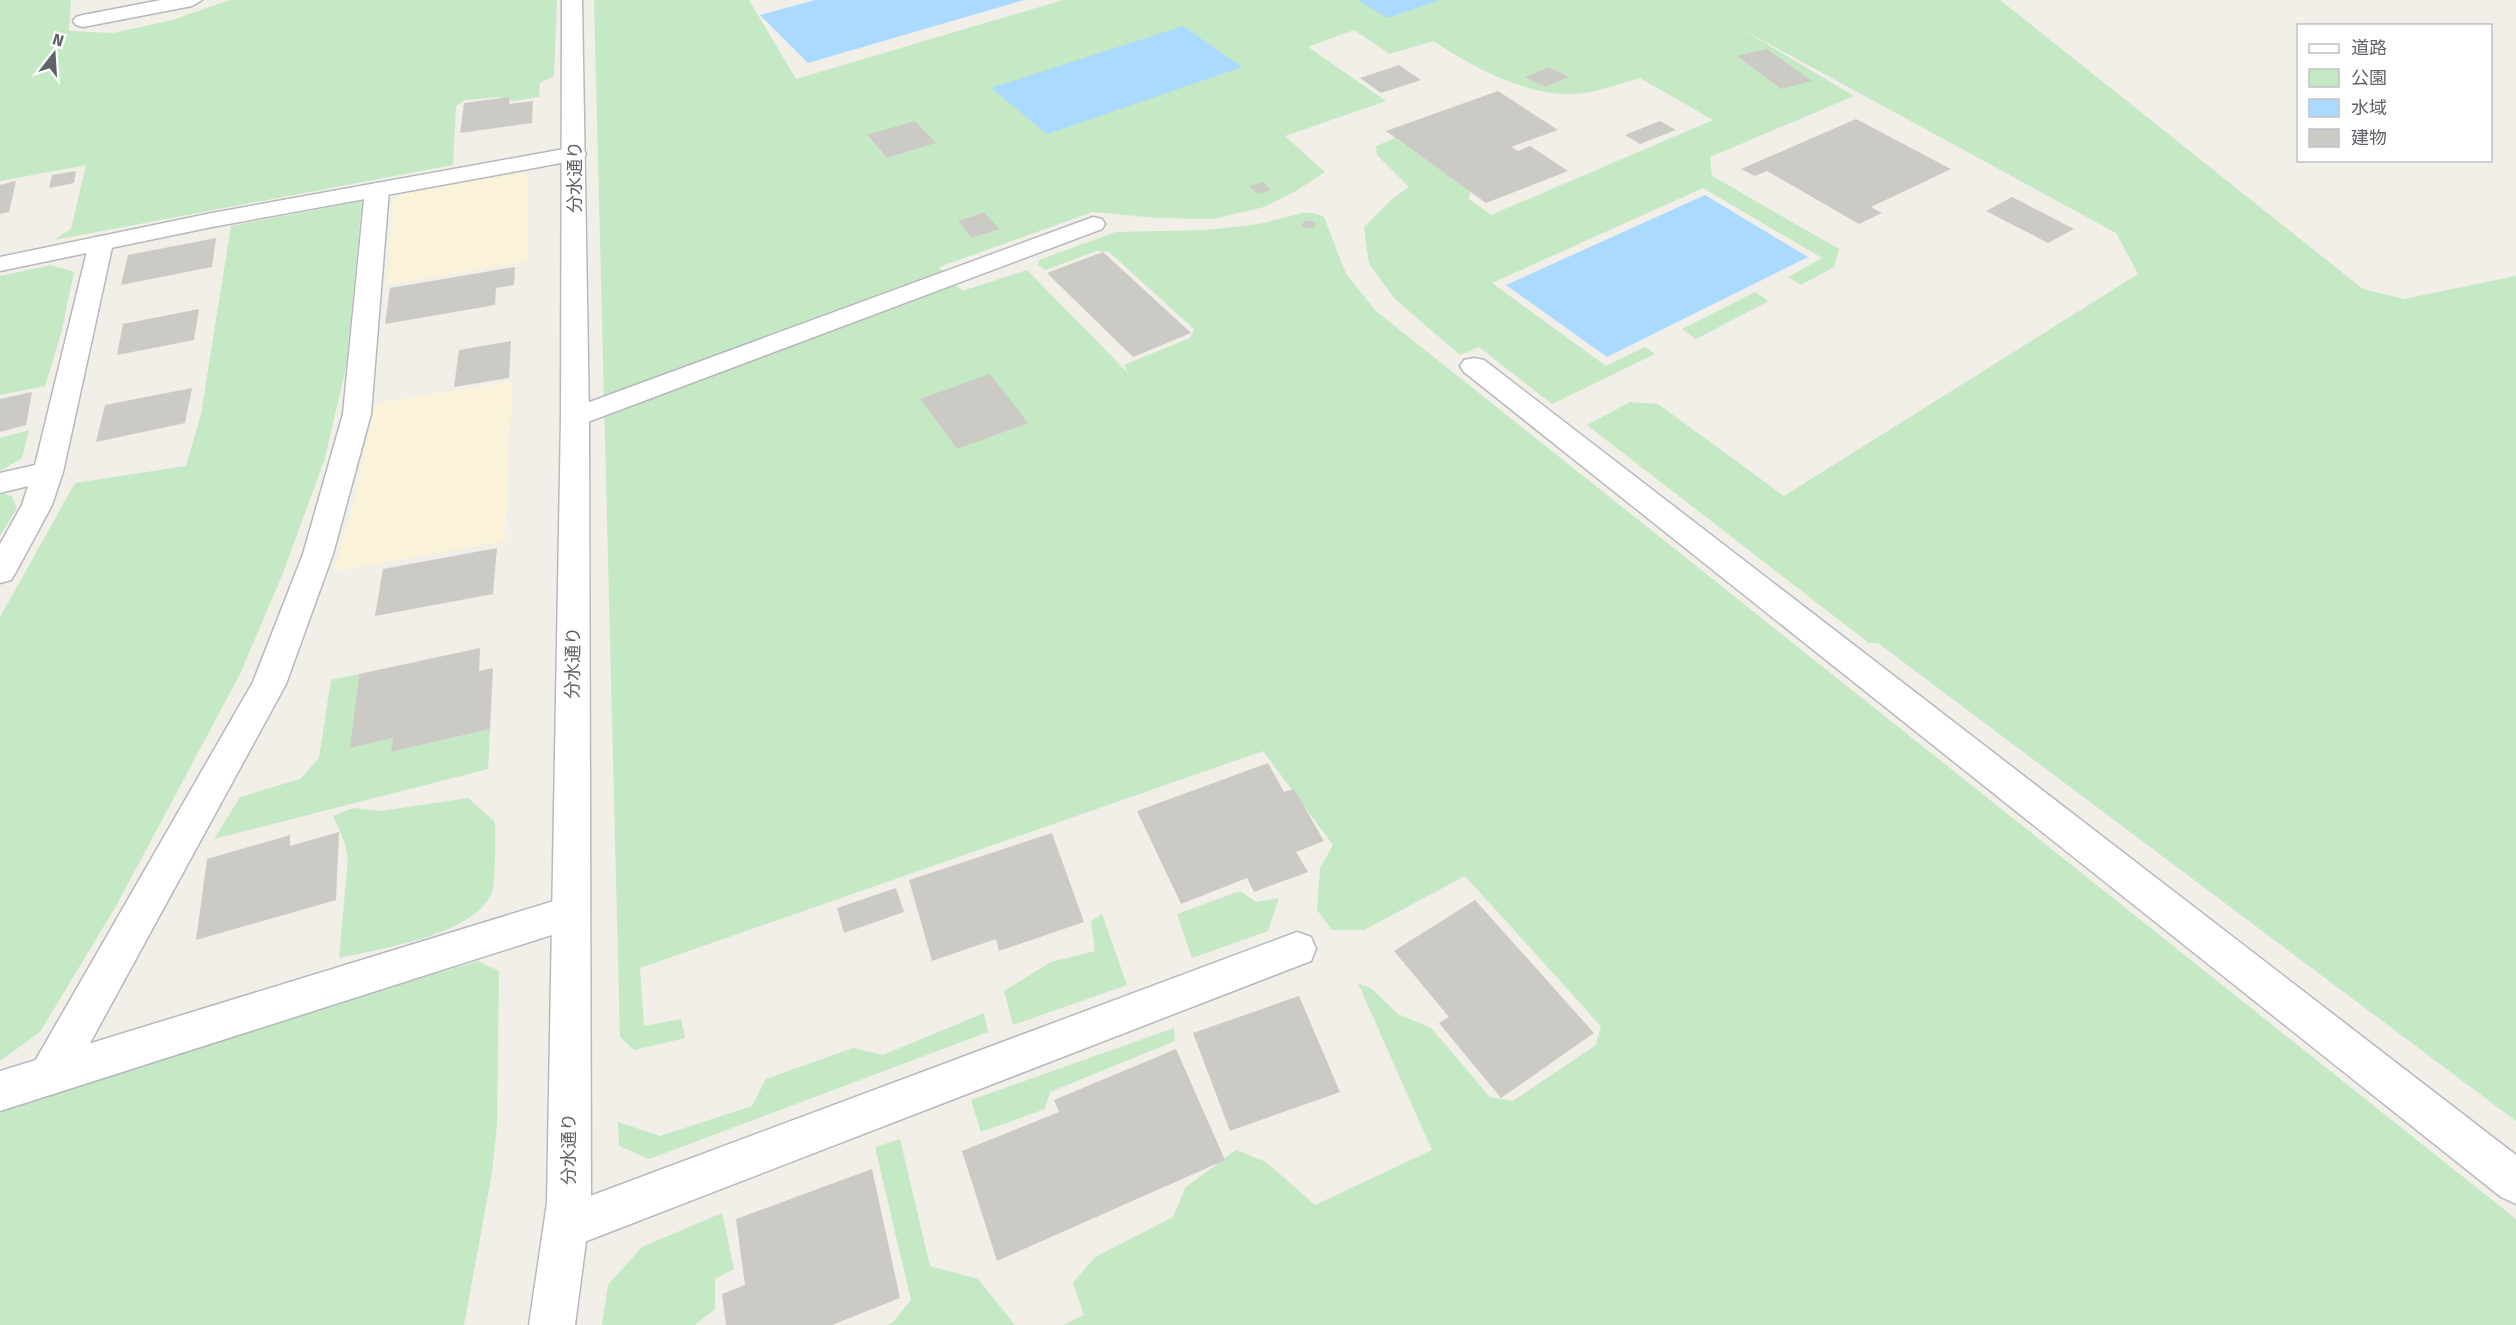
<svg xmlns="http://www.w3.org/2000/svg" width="2516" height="1325" viewBox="0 0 2516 1325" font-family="'Fira Sans','Noto Sans JP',sans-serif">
<rect width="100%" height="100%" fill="#f1efe8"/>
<g fill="#c5e8c5" fill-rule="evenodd">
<path d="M0,0H71L69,31L113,33L172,20L230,0H557L554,76L540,83L539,97L514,101L501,97L465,100L456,106L453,165L54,240L71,229L86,165L0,181Z"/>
<path d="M594,0H749L796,79L1063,0H2000L2363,289L2404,299L2516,276V1121L1878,643H1869L1587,425L1630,402L1658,404L1784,496L2138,274L2116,233L1738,27L1854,96L1710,157L1712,176L1839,249L1834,267L1801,285L1788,277L1822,258L1703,188L1492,283L1606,366L1645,347L1655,354L1552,404L1479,347L1460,355L1395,299L1369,264L1364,227L1392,199L1409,187L1377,155L1376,146L1395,138L1470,191L1469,199L1491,215L1713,120L1640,78C1615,85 1585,97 1559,94C1514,90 1469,64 1433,41L1390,54L1354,30L1308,47L1386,101L1285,136L1325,172L1296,191L1264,207L1213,219L1158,218L1093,212L939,267L962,291L1027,270L1129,374L1124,365L1190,338L1194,329L1109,252L1096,251L1046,270L1038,265L1039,260L1116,232L1207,230L1259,224L1302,213H1314L1324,217L1346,274L1376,311L2516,1219V1325H1063L1084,1315L1073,1283L1095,1257L1173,1217L1186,1187L1236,1150L1266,1162L1315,1205L1432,1150L1358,983L1372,989L1398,1014L1431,1028L1490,1097L1513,1101L1596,1045L1601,1026L1465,876L1364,930H1332L1317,910L1320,868L1333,845L1263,751L640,968L644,1026L681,1019L685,1038L634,1050L620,1037ZM1549,67L1569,77L1545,87L1526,77ZM915,121L935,143L887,158L867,136ZM983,212L998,229L972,238L958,221ZM920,399L1027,423L957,449Z"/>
<path d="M362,201L346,367L325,458L283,573L240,674L116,906L40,1032L0,1061V617L75,483L186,466L201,414L231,226Z"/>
<path d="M51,265L74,272L61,334L45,386L0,395V276Z"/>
<path d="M1755,292L1769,301L1696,339L1682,329Z"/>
<path d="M29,430L22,458L0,471V438Z"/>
<path d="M3,494L12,496L17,508L0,536V495Z"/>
<path d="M359,674L350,748L393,738L392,752L490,729L488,769L214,839L240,797L300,779L319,758L331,680Z"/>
<path d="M468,798L495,822C495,838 496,878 492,892C476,935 379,949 339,958L348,858L345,843L333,816L353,808L381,811Z"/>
<path d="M1240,891L1256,902L1279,898L1268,931L1192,958L1177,914Z"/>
<path d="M1102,914L1127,985L1013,1025L1004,991L1051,962L1095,951L1091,921Z"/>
<path d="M478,961L499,971L497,1125L492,1173L464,1325H0V1104Z"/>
<path d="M984,1013L988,1032L649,1159L619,1146L618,1122L660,1136L752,1106L766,1079L853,1048L883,1055Z"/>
<path d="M1174,1028L1175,1041L1050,1092L1045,1109L981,1132L971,1100Z"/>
<path d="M900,1139L930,1266L978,1279L1015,1325H887L893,1322L911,1300L875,1147Z"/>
<path d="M722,1213L734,1269L715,1279V1309L695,1325H602L608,1285L642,1247Z"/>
</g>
<g fill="#fbf3d9">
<path d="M521,172L528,177L527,261L387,285L393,202L401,194Z"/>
<path d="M512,381L505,541L333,571L354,505L374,404Z"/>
</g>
<g fill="#aadaff">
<path d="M815,0H1024L808,63L760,15Z"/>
<path d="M1357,0H1440L1388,18Z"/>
<path d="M1183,26L1242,67L1047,134L991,88Z"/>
<path d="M1705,195L1808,257L1607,357L1506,285Z"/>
</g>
<g fill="#cccac5">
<path d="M1767,49L1812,81L1781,89L1737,56Z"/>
<path d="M1399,65L1421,80L1381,93L1360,78Z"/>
<path d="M1549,67L1569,77L1545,87L1525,77Z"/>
<path d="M1498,91L1558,130L1511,147L1518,151L1530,146L1568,171L1486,203L1386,131Z"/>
<path d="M510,97L509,104L533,101L532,123L460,133L464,103Z"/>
<path d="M1856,119L1951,169L1871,207L1882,213L1859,224L1767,171L1755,176L1741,169Z"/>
<path d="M915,121L936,143L887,158L867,135Z"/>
<path d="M1660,121L1676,130L1640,144L1625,135Z"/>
<path d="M76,171L74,183L49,188L52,175Z"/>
<path d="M16,181L9,212L0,214V185Z"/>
<path d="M1263,182L1271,190L1258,194L1249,186Z"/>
<path d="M2012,197L2074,229L2048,243L1986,211Z"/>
<path d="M984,212L999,229L972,238L958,221Z"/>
<path d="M1305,221H1312L1316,224L1313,228H1305L1301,225Z"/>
<path d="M216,238L212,267L121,285L128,255Z"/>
<path d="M1103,252L1191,333L1133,357L1047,273Z"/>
<path d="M515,267L514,285L496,288L495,305L385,324L390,288Z"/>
<path d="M199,309L194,340L117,355L123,324Z"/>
<path d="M511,341L509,378L454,387L459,350Z"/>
<path d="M990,374L1028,423L957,449L920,399Z"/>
<path d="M192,388L185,423L96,442L105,405Z"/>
<path d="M32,392L26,425L0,432V399Z"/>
<path d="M497,548L493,594L375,616L383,569Z"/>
<path d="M480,648L479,671L493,668L490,729L391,752L393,738L350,748L359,674Z"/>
<path d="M1268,763L1284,792L1294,789L1324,841L1296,852L1308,872L1254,892L1247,878L1181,904L1137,811Z"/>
<path d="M339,832L336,900L196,940L207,859L290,835V846Z"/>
<path d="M1052,833L1084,922L999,951L996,939L932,961L909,880Z"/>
<path d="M896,888L904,912L844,933L837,908Z"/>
<path d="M1475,900L1594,1033L1501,1098L1439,1023L1449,1017L1394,951Z"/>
<path d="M1299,996L1340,1092L1230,1131L1193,1033Z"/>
<path d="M1176,1049L1225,1160L997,1261L962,1151L1059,1112L1054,1100Z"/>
<path d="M872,1169L900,1298L832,1325H726L722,1294L745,1285L736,1219Z"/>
</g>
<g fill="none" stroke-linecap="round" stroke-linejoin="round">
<g stroke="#b5b8bc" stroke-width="3">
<g id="lane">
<path d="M161,0H202L192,6L83,27L76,25L73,21L76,17L83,15Z"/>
<path d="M377,183L385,185L389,190L371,414L333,554L286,684L65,1089L50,1095L35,1089L29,1075L35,1061L253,682L303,554L343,414L365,190L369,185Z"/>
<path d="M1093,217L1102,219L1105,224L1102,229L585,423L575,426L565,423L561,417L565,411Z"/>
<path d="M101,236L110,238L113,243L63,472L52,505L16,572L11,580L0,583V544L22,505L28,486L0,493V473L35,465L89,243L92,238Z"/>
<path d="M1474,358L1484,360L2516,1155V1204L2501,1197L1464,372L1460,366L1464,360Z"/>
<path d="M1297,932L1311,937L1316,949L1311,961L566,1249L550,1243L544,1227L550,1211L566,1205Z"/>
</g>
</g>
<g stroke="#b5b8bc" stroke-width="3">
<g id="street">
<path d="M575,147L583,149L586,154L583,159L212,227L0,271V257L212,213Z"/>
<path d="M570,896L583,901L589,913L583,925L0,1111V1071Z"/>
</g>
</g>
<g stroke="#b6babf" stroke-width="3">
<path id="secondary" d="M562,0H582L589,417L591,1203L575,1325H529L547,1203L561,417Z"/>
</g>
<use href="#lane" fill="#fff" fill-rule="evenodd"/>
<use href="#street" fill="#fff" fill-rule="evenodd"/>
<use href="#secondary" fill="#fff" fill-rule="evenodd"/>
</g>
<g text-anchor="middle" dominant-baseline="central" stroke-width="5" stroke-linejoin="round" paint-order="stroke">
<g font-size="18" fill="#5f6368" stroke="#fff">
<text transform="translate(575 177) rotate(-90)">分水通り</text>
<text transform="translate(573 663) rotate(-89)">分水通り</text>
<text transform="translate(569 1149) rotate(-90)">分水通り</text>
</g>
</g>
<rect x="2297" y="24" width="195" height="138" fill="#ffffff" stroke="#bfc1c3" stroke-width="1.5"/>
<rect x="2309" y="44" width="30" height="9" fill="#ffffff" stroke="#bfc1c3" stroke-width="1.5"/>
<text x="2351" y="54" font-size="18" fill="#5f6368">道路</text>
<rect x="2309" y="69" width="30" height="18" fill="#c5e8c5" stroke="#bfc1c3" stroke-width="1.5"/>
<text x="2351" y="84" font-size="18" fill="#5f6368">公園</text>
<rect x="2309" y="99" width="30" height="18" fill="#aadaff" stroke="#bfc1c3" stroke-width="1.5"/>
<text x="2351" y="114" font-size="18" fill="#5f6368">水域</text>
<rect x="2309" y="129" width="30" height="18" fill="#cccac5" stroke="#bfc1c3" stroke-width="1.5"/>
<text x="2351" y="144" font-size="18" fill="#5f6368">建物</text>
<g transform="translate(54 54) rotate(17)" stroke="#ffffff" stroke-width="4.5" paint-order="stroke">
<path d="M0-4.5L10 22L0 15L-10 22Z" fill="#5f6368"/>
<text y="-9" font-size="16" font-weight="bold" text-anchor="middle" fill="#5f6368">N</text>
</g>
</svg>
